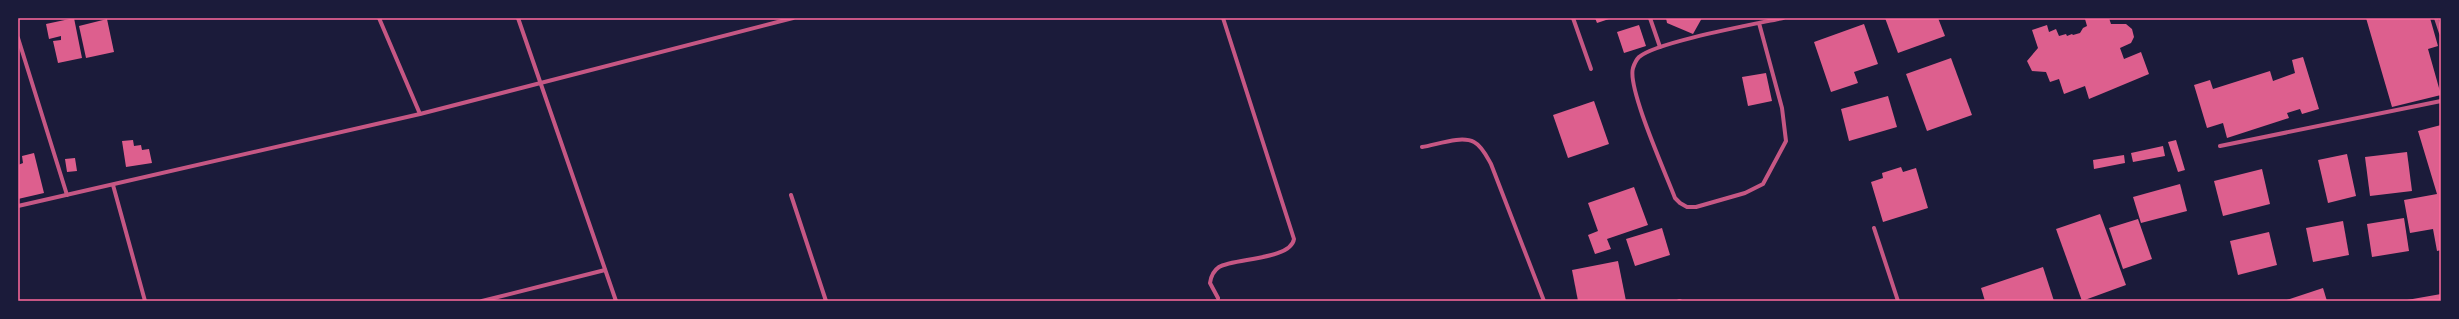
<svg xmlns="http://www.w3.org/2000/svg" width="2459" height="319" viewBox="0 0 2459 319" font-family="Arial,sans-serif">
<rect width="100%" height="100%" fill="#1b1b3a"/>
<g fill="#dd5f8e">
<path d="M74,18L82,58L58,63L53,41L61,40V36L49,39L46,24Z"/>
<path d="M1595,18H1612L1597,23Z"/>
<path d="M1666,18H1702L1693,34L1667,23Z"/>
<path d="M1885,18H1938L1945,36L1898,53Z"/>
<path d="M2087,18H2109L2111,24H2126L2132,29L2134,37L2131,43L2120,48L2124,59L2141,52L2149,74L2089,99L2085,86L2064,94L2059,79L2050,82L2046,72L2032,71L2027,61L2038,48L2032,30L2047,25L2049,32L2056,29L2059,36L2066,34L2067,36L2072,34L2073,35L2080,33L2083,28L2087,26L2085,19Z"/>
<path d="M2366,18H2430L2438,46L2428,49L2441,95L2392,107Z"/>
<path d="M107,19L114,52L86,58L79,26Z"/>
<path d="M1864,24L1878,64L1854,72L1858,83L1831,92L1814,42Z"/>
<path d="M1639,25L1646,46L1624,53L1617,32Z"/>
<path d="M2303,57L2319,109L2302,114L2300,109L2287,113L2289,118L2227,138L2223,123L2207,128L2194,85L2210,80L2213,89L2270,71L2273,81L2295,73L2292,60Z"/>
<path d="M1951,58L1972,115L1927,131L1906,74Z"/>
<path d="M1766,73L1772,101L1748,106L1742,77Z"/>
<path d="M1888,96L1897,127L1849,141L1841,109Z"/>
<path d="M1594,101L1609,144L1568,158L1553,115Z"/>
<path d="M2441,125V250L2437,251L2433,229L2410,233L2404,200L2437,194L2418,131Z"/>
<path d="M133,140L134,146L141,145L142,150L149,149L152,163L126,167L122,141Z"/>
<path d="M2176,140L2185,170L2178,172L2168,142Z"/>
<path d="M2163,146L2165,156L2133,162L2131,153Z"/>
<path d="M2407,152L2412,191L2370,196L2365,157Z"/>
<path d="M34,153L44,193L18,199V165L23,163L22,156Z"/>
<path d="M2347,154L2356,196L2328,203L2318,160Z"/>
<path d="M2124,155L2125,163L2094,169L2093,160Z"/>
<path d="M75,158L77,171L67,172L65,159Z"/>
<path d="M1901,167L1903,172L1916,168L1928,208L1883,222L1871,182L1883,178L1882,173Z"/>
<path d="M2262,169L2270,204L2223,216L2214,181Z"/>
<path d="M2180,184L2187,211L2141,223L2133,197Z"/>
<path d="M1634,187L1648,225L1607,239L1611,249L1595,254L1588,235L1598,231L1588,203Z"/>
<path d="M2100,214L2126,285L2082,301L2056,229Z"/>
<path d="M2404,218L2409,251L2372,257L2367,224Z"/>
<path d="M2138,219L2152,259L2123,269L2109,228Z"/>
<path d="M2343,221L2349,255L2313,262L2306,228Z"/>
<path d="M1662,228L1670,255L1635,266L1626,239Z"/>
<path d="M2269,232L2277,265L2238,275L2230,241Z"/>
<path d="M1618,261L1626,301H1578L1572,270Z"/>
<path d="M2043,267L2054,301H1985L1981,288Z"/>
<path d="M2323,288L2327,301H2284Z"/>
<path d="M2441,294V301H2407V300Z"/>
</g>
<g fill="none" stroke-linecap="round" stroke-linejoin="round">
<g stroke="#c65784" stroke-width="4">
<path d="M379,18L420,114"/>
<path d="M518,18L616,301"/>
<path d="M1573,18L1591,69"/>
<path d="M1650,18L1660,47"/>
<path d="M2436,18L2441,33"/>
<path d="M1759,23L1782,108L1786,141L1763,184L1745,193L1696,207H1687L1680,203L1675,198C1666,174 1627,88 1633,68C1634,65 1637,59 1639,57C1656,42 1755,24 1783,18"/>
<path d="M18,38L67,195"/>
<path d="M2220,146L2441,101"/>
<path d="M1422,147C1436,145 1461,135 1474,142C1482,146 1487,157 1491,164L1544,301"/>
<path d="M113,185L145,301"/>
<path d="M791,195L826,301"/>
<path d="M18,206L420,114L793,18"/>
<path d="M1874,228L1898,301"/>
<path d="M1218,298L1210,283C1211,276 1213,271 1219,267C1233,258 1291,260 1294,239L1223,18"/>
<path d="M482,301L605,270"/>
<path d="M1679,301H1680"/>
</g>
</g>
<rect width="2459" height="319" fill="none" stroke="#1b1b3a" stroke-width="38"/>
<rect x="19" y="19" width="2421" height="281" fill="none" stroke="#ff6b9d" stroke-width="1.5"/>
</svg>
